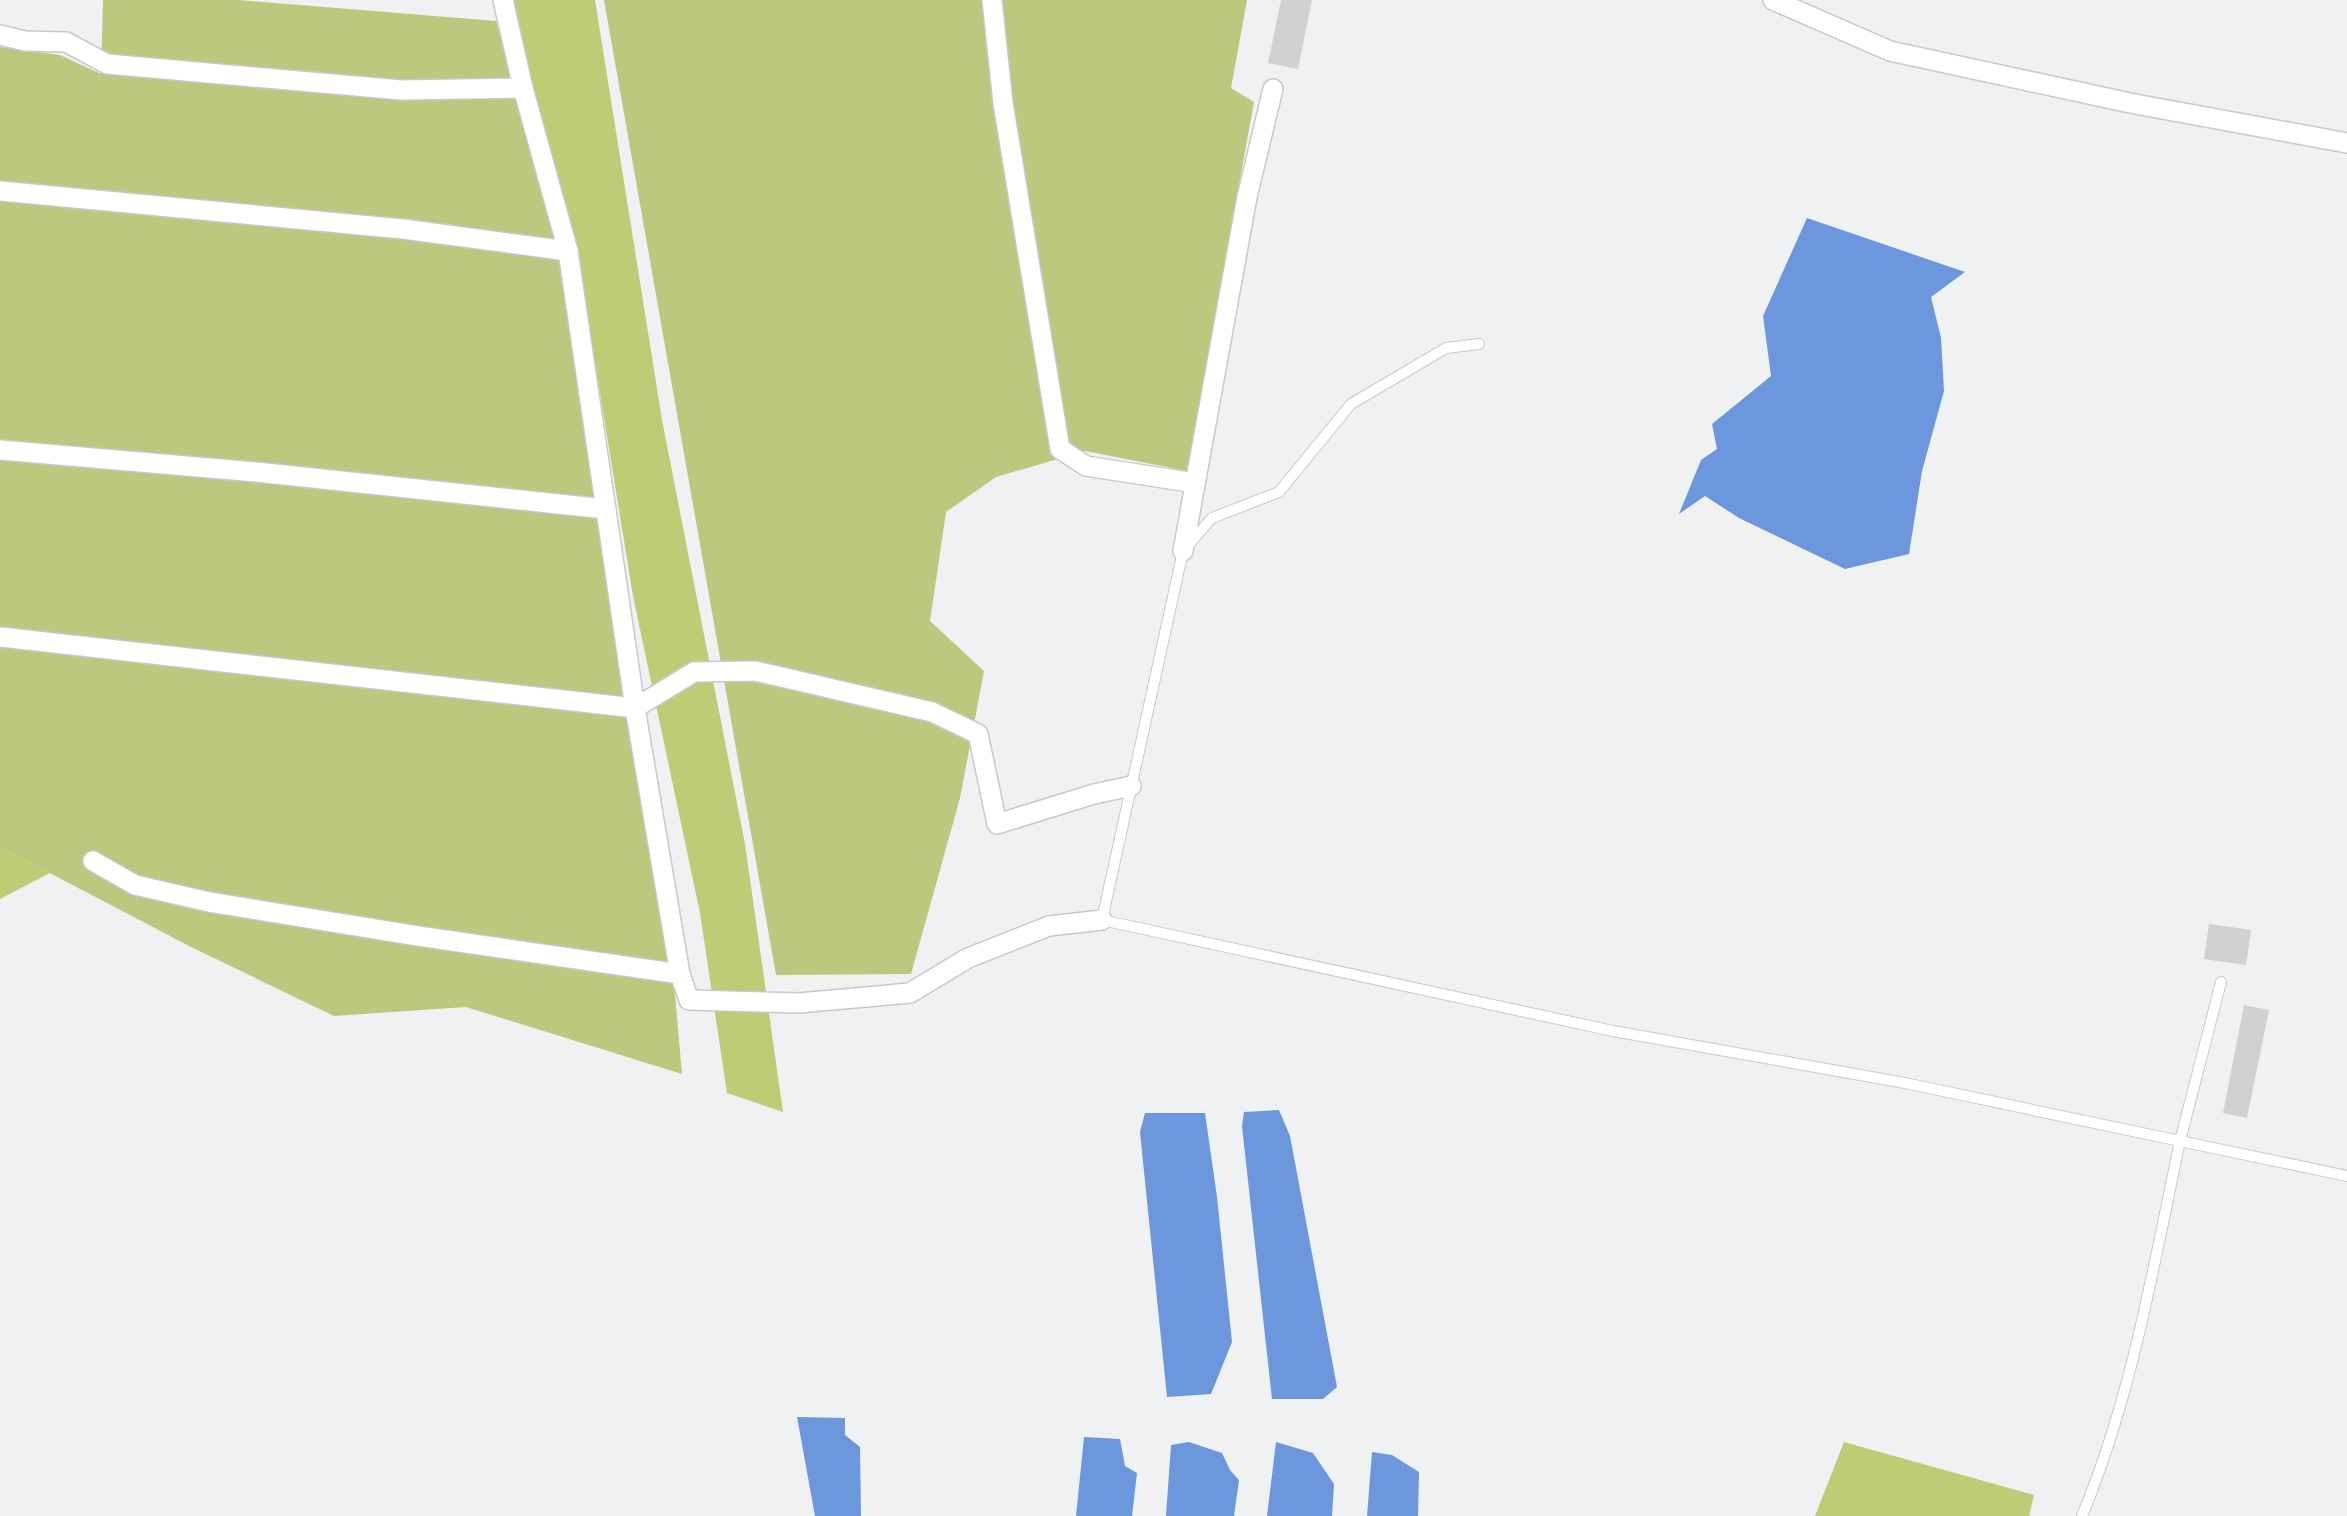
<svg xmlns="http://www.w3.org/2000/svg" width="2347" height="1516" viewBox="0 0 2347 1516" font-family="'Sofia Sans Condensed',sans-serif">
<rect width="100%" height="100%" fill="#eff1f3"/>
<g fill="#bbc97e">
<path d="M103,0H238L496,21L561,244L672,961L682,1074L466,1007L334,1016L191,947L0,847V47L60,55L101,74Z"/>
<path d="M604,0H1247L1231,88L1254,102L1187,471L1085,451L996,477L946,512L930,621L984,671L960,798L911,974L776,975Z"/>
</g>
<g fill="#bccd76">
<path d="M507,0H595L662,420L745,844L783,1112L727,1093L700,913L633,596L582,282Z"/>
<path d="M0,847L50,873L0,899Z"/>
<path d="M1844,1442L2034,1495L2029,1516H1815Z"/>
</g>
<g fill="#6d97dd">
<path d="M1807,218L1965,272L1931,297L1941,338L1944,391L1922,471L1909,554L1845,569L1739,518L1705,496L1679,514L1701,460L1717,449L1712,424L1771,376L1763,316Z"/>
<path d="M1279,1110L1290,1136L1337,1387L1323,1399H1272L1242,1126L1244,1112Z"/>
<path d="M1145,1113H1205L1217,1197L1232,1342L1211,1394L1167,1397L1140,1132Z"/>
<path d="M797,1417L845,1418V1435L860,1447L861,1516H815Z"/>
<path d="M1084,1437L1120,1439L1125,1466L1137,1473L1132,1516H1076Z"/>
<path d="M1189,1442L1222,1453L1230,1470L1239,1480L1234,1516H1166L1171,1445Z"/>
<path d="M1276,1442L1313,1453L1334,1484L1332,1516H1267Z"/>
<path d="M1372,1452L1392,1455L1419,1472L1418,1516H1367Z"/>
</g>
<g fill="#d3d1cf">
<path d="M1281,0H1312L1298,69L1268,63Z"/>
<path d="M2209,924L2251,930L2246,965L2204,959Z"/>
<path d="M2244,1005L2269,1010L2247,1118L2223,1113Z"/>
</g>
<g fill="none" stroke-linecap="round" stroke-linejoin="round">
<g stroke="#c7c9cc" stroke-width="12">
<g id="service">
<path d="M1479,344L1446,348L1351,404L1279,492L1212,518L1183,551L1102,920L1613,1031L1905,1083L2180,1141C2153,1268 2132,1396 2082,1516"/>
<path d="M2221,982L2180,1141L2347,1176"/>
</g>
</g>
<g stroke="#c7c9cc" stroke-width="22">
<g id="minor">
<path d="M503,0L523,88L568,251L635,708L680,974L689,1000L799,1003L910,993L968,958L1049,926L1102,920"/>
<path d="M992,0L1003,103L1060,449L1086,466L1195,483"/>
<path d="M1773,0L1890,51L2130,103L2347,143"/>
<path d="M0,35L25,41L66,42L107,64L401,90L523,88"/>
<path d="M0,191L403,229L568,251"/>
<path d="M0,450L256,472L606,509"/>
<path d="M1183,551L1247,197L1273,89"/>
<path d="M0,637L635,708L694,672L755,671L932,712L978,734L997,824L1094,794L1131,786"/>
<path d="M93,861L135,885L209,902L418,936L680,974"/>
</g>
</g>
<use href="#service" stroke="#fff" stroke-width="10"/>
<use href="#minor" stroke="#fff" stroke-width="19"/>
</g>
</svg>
